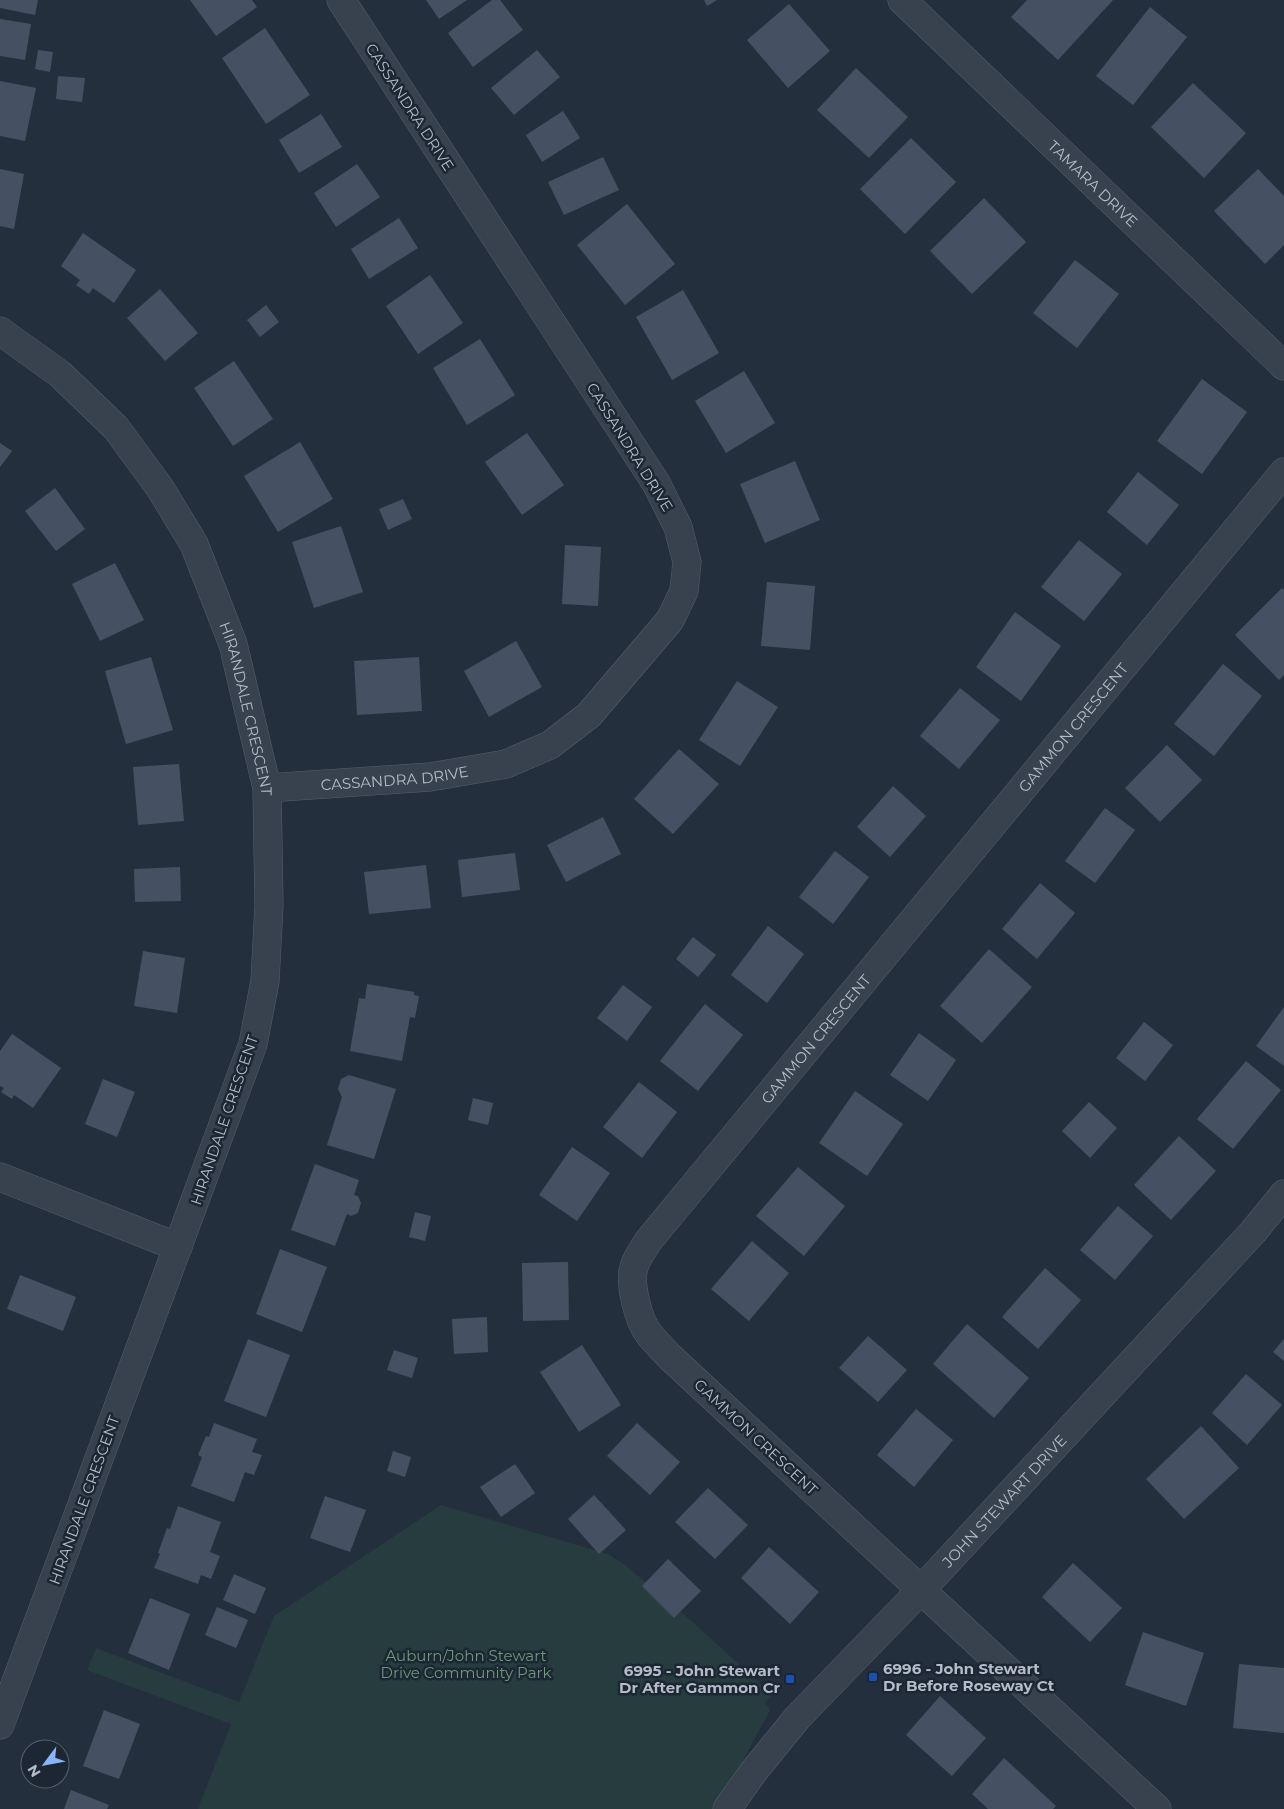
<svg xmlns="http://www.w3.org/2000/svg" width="1284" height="1809" viewBox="0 0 1284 1809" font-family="Montserrat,sans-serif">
<rect width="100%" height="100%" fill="#242f3e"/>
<path fill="#263c3f" d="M441,1505L608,1554L624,1564L695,1624L772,1695L765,1703L770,1710L717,1809H198L231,1724L87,1670L96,1648L239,1702L274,1616Z"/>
<g fill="#455162">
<path d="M0,0H38L35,15L0,8Z"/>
<path d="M190,0H252L257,7L216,36Z"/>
<path d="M426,0H467L439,19Z"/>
<path d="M492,0H500L523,30L473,67L448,33Z"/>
<path d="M704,0H717L707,6Z"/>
<path d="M1027,0H1113L1058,60L1011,17Z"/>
<path d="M789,4L830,51L788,88L747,40Z"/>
<path d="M1150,7L1187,37L1133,105L1096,76Z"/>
<path d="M0,19L31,24L25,60L0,56Z"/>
<path d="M265,28L310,95L266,124L222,58Z"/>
<path d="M38,50L53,52L50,72L35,69Z"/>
<path d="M537,50L560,77L514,115L491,88Z"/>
<path d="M856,68L908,117L869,158L817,110Z"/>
<path d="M58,76L85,78L82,102L56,99Z"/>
<path d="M0,81L36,88L25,141L0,136Z"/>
<path d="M1193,83L1246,133L1204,178L1151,127Z"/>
<path d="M563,111L580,138L542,162L526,135Z"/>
<path d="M321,114L342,147L299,173L279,140Z"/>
<path d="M911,138L956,182L905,234L860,189Z"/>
<path d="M603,157L619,190L564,215L548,182Z"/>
<path d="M357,164L380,197L336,227L314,193Z"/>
<path d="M0,169L24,174L14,229L0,226Z"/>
<path d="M1258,169L1284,196V245L1265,264L1214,211Z"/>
<path d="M984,198L1026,242L972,294L930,251Z"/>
<path d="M627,204L675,264L625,305L577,245Z"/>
<path d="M399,218L418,248L369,279L351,249Z"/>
<path d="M83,233L136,270L114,303L93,288L89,294L76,285L80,280L61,266Z"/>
<path d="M1075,260L1119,294L1077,348L1033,313Z"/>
<path d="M430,275L463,323L418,354L386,306Z"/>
<path d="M160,289L198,333L165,361L127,318Z"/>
<path d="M683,290L719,353L672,380L636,317Z"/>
<path d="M266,305L279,322L260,337L247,320Z"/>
<path d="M480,339L515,395L467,425L433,368Z"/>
<path d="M234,361L273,419L233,446L194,388Z"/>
<path d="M744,371L775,423L726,453L695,401Z"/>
<path d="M1202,379L1247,412L1202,474L1157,441Z"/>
<path d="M527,433L564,485L522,515L485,462Z"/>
<path d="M300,442L333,499L278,532L244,476Z"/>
<path d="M0,443L12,451L0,467Z"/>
<path d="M795,461L820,520L765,543L740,484Z"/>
<path d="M1138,472L1179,505L1147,545L1107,512Z"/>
<path d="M55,488L85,529L56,551L25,511Z"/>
<path d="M403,499L412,519L388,530L379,509Z"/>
<path d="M341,526L363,592L314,608L292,542Z"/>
<path d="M1079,540L1122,574L1084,621L1041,587Z"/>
<path d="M565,545L601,547L598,606L562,604Z"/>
<path d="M115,563L144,620L100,641L72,584Z"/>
<path d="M767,582L815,586L810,650L761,646Z"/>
<path d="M1282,588L1284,590V675L1279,680L1235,635Z"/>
<path d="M1015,612L1061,646L1021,701L976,667Z"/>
<path d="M516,641L542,687L489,717L464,671Z"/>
<path d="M151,657L173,730L126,744L105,671Z"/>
<path d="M419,657L422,711L357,715L354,661Z"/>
<path d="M1223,664L1262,696L1214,756L1174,724Z"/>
<path d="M737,681L778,707L740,766L699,740Z"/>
<path d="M960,688L1000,720L959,769L920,736Z"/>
<path d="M1167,745L1202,780L1160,822L1125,788Z"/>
<path d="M679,749L719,784L673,834L634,799Z"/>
<path d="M179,764L184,821L138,825L133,767Z"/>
<path d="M893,786L926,816L890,857L857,827Z"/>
<path d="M1105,808L1135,830L1095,883L1065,861Z"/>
<path d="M603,817L621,854L566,882L547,845Z"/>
<path d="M835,851L869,877L833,924L799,897Z"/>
<path d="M515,853L520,890L462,897L458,860Z"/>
<path d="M426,865L431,908L369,914L364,872Z"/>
<path d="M180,867L181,901L135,902L134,869Z"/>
<path d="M1040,883L1075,913L1037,959L1002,929Z"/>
<path d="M768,926L804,954L767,1003L731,975Z"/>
<path d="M693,937L716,955L698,977L676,959Z"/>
<path d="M989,949L1032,987L982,1043L940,1006Z"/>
<path d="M143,951L185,958L177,1013L134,1006Z"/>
<path d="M367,984L414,992V995L419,996L415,1018L410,1017L402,1061L350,1051L359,998L365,999Z"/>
<path d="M623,985L652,1007L627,1041L597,1018Z"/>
<path d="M705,1004L743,1035L698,1091L660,1061Z"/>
<path d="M1284,1007V1066L1256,1046Z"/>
<path d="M1144,1022L1173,1045L1145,1081L1116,1058Z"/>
<path d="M919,1033L956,1060L928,1101L890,1075Z"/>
<path d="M12,1034L61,1068L33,1108L14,1095L12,1099L1,1092L4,1088L0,1086V1051Z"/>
<path d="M1246,1061L1281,1090L1233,1149L1197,1119Z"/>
<path d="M349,1075L396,1089L374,1159L327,1145L342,1097L338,1089L341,1079Z"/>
<path d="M103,1079L135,1092L117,1137L85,1124Z"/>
<path d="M639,1082L677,1112L642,1158L603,1127Z"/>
<path d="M855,1091L903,1124L867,1176L819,1143Z"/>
<path d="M473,1098L493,1103L488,1125L468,1120Z"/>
<path d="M1089,1102L1117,1128L1090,1158L1062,1131Z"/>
<path d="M1179,1136L1216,1171L1171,1220L1134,1185Z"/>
<path d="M572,1147L610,1173L577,1221L539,1195Z"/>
<path d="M315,1164L359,1180L354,1195L358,1196L361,1203L358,1213L351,1216L347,1214L335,1246L291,1230Z"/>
<path d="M798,1167L845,1206L804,1256L756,1216Z"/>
<path d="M1118,1206L1153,1236L1115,1280L1080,1250Z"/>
<path d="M415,1212L431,1216L425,1241L409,1237Z"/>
<path d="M752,1241L789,1273L749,1321L711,1289Z"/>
<path d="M280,1249L327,1267L302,1332L256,1314Z"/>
<path d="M568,1262L569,1320L523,1321L522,1263Z"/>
<path d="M1045,1268L1081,1300L1038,1349L1002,1317Z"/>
<path d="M20,1275L76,1297L63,1331L7,1309Z"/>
<path d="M487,1317L488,1352L454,1354L452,1319Z"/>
<path d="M967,1324L1029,1378L994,1418L933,1364Z"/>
<path d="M868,1336L907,1370L878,1402L839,1368Z"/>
<path d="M248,1339L290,1355L266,1417L224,1401Z"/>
<path d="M1284,1339V1361L1273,1352Z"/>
<path d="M582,1345L621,1405L579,1432L540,1372Z"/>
<path d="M394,1350L418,1358L412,1378L387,1370Z"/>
<path d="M1246,1374L1282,1405L1247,1445L1212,1413Z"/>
<path d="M916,1409L953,1440L914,1487L877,1455Z"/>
<path d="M214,1423L257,1439L252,1452L262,1455L254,1475L245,1472L234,1502L191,1486L202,1457L198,1455L206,1436L209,1437Z"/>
<path d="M637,1423L680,1462L650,1495L607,1456Z"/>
<path d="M1201,1426L1239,1468L1184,1519L1146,1479Z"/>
<path d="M393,1451L411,1457L405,1477L387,1471Z"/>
<path d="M515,1464L535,1493L501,1517L480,1487Z"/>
<path d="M708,1488L748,1525L715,1559L675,1522Z"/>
<path d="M594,1495L626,1530L599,1554L568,1519Z"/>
<path d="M325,1496L366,1510L350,1552L310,1538Z"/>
<path d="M178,1506L221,1522L210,1552L220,1556L211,1579L201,1575L198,1584L154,1568L160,1554L158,1553L167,1528L170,1529Z"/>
<path d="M769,1547L819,1592L790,1624L741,1578Z"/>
<path d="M668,1559L701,1591L674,1618L642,1586Z"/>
<path d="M1073,1563L1122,1608L1090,1642L1042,1597Z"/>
<path d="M234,1574L266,1588L255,1614L223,1600Z"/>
<path d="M150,1598L190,1614L169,1670L128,1653Z"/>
<path d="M217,1607L248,1620L236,1648L205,1635Z"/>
<path d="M1143,1632L1204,1653L1186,1706L1125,1685Z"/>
<path d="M1239,1664L1284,1668V1733L1233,1728Z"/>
<path d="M940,1696L986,1738L952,1776L906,1735Z"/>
<path d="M104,1710L140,1724L119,1779L83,1766Z"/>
<path d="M1004,1758L1056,1806L1053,1809H988L972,1794Z"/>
<path d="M71,1790L109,1805L107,1809H64Z"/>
</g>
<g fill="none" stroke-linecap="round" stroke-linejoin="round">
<g stroke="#565f6c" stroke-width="29">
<g id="minor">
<path id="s1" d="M902,0L1284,366"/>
<path id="s2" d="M0,331L60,374L116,428L160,488L194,544L233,644L267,788L269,905L265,981L253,1044L0,1725"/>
<path id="s3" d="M267,788L430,777L506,764L550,745L589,715L670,620L684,591L687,562L678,527L656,483L341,0"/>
<path d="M0,1177L178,1247"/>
<path id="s4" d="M727,1809L754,1771L797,1718L921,1590L1253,1232L1284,1194"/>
<path id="s5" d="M1157,1809L670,1357C663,1349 655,1342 649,1334C638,1320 629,1283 634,1267C637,1257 644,1248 649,1240L1284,472"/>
</g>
</g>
<use href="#minor" stroke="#38414e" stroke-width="28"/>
</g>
<g fill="#1a4fb4" stroke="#1d2633" stroke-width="2">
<rect x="868" y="1672" width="10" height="10" rx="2.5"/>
<rect x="785" y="1674" width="10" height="10" rx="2.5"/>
</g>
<g text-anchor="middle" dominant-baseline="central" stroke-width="5" stroke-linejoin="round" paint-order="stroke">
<g font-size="15" fill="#b4bcc9" stroke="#1d2633">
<text transform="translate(410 107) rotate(57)">CASSANDRA DRIVE</text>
<text stroke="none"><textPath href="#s1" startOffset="265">TAMARA DRIVE</textPath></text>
<text transform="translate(630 447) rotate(58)">CASSANDRA DRIVE</text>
<text stroke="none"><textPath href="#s2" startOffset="465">HIRANDALE CRESCENT</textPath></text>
<text stroke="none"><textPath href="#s5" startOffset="1462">GAMMON CRESCENT</textPath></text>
<text stroke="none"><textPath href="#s3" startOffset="128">CASSANDRA DRIVE</textPath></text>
<text stroke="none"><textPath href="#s5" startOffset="1058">GAMMON CRESCENT</textPath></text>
<text transform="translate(224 1120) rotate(-71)">HIRANDALE CRESCENT</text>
<text transform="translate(756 1437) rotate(43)">GAMMON CRESCENT</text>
<text transform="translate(84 1500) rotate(-70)">HIRANDALE CRESCENT</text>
<text stroke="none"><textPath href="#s4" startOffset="415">JOHN STEWART DRIVE</textPath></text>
</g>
<g font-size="15" fill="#6b9a76" stroke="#1d2633">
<text x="466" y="1655">Auburn/John Stewart<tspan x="466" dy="17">Drive Community Park</tspan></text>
</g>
<g font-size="15" font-weight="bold" fill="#b4bcc9" stroke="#1d2633" text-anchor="start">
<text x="883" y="1668">6996 - John Stewart<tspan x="883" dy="17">Dr Before Roseway Ct</tspan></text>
<text x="780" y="1670" text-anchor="end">6995 - John Stewart<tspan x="780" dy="17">Dr After Gammon Cr</tspan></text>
</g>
</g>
<g transform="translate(45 1764) rotate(238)"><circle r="24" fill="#1d2633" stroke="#59626f"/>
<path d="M0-4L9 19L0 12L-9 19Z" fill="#8ab4f8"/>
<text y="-8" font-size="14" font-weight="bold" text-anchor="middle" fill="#b4bcc9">N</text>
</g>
</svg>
